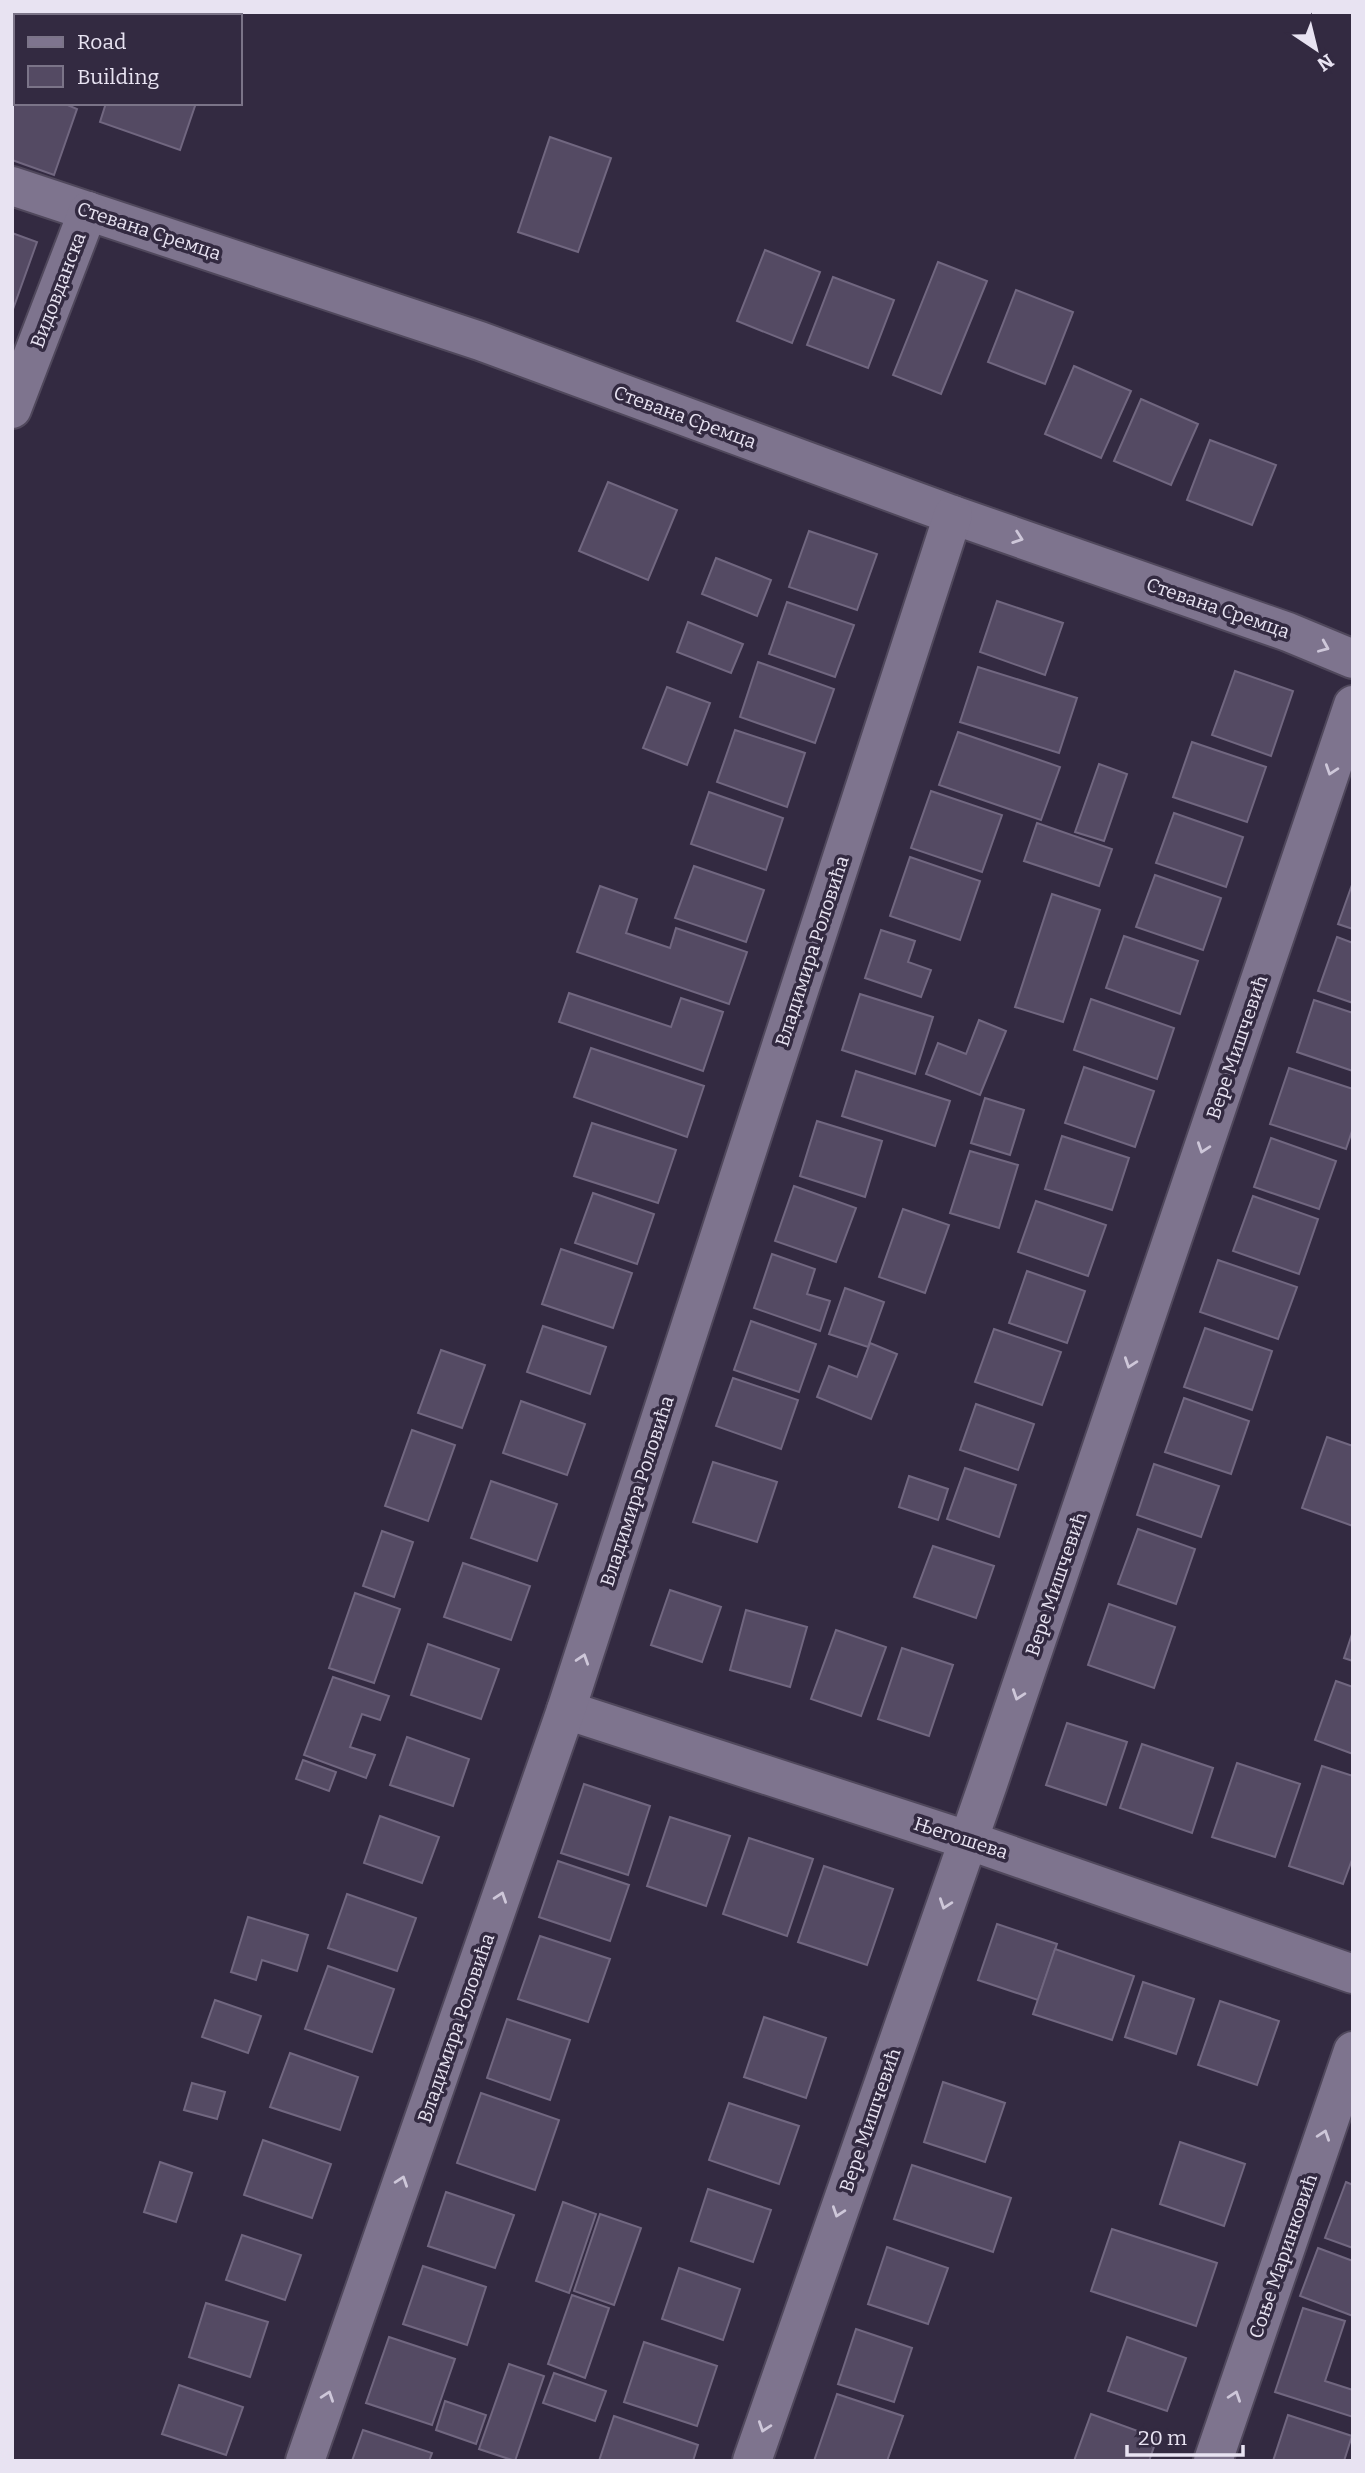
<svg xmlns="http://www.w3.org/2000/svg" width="1365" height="2473" viewBox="0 0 1365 2473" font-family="Bitter,serif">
<rect width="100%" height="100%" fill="#332a41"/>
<g fill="#544a63" stroke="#716780" stroke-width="2">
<path d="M12,85L16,86V103H63L77,109L54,175L12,160Z"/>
<path d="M106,103H196L180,150L100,122Z"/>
<path d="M550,137L611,158L578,252L518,232Z"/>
<path d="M12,233L37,242L12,312Z"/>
<path d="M765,250L820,272L792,343L737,321Z"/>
<path d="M938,262L987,281L941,394L893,375Z"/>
<path d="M833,277L894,300L868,368L807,345Z"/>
<path d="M1016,290L1073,312L1045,384L988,362Z"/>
<path d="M1074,366L1131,391L1101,458L1045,434Z"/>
<path d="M1141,399L1198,424L1171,485L1114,461Z"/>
<path d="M1210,440L1276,465L1252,525L1187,500Z"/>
<path d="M608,482L677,510L648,580L579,551Z"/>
<path d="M809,531L877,554L857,610L789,587Z"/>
<path d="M716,558L771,580L757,616L702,594Z"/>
<path d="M997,601L1063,623L1045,675L980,652Z"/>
<path d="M787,602L854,625L835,677L769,654Z"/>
<path d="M688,622L743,644L731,673L677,652Z"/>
<path d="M758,662L834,689L815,743L740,717Z"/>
<path d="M978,667L1077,698L1059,753L960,722Z"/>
<path d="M1235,671L1293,691L1271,756L1212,735Z"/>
<path d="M667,687L710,703L687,765L643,748Z"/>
<path d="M735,730L805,753L787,807L717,782Z"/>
<path d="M958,732L1060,767L1041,820L939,785Z"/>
<path d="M1192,742L1266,767L1247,822L1173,797Z"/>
<path d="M1099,764L1127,774L1104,841L1075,832Z"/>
<path d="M931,791L1002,815L982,872L911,848Z"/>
<path d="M709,792L783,818L766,870L691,844Z"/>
<path d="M1174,813L1243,837L1226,887L1156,863Z"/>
<path d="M1037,823L1112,849L1099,886L1024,861Z"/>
<path d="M910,857L980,881L960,940L890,916Z"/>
<path d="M694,866L764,890L746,942L675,918Z"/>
<path d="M1155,875L1221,898L1203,950L1136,927Z"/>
<path d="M1353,882V929L1338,924Z"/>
<path d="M600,886L637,899L626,933L670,948L676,928L747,952L729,1004L577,952Z"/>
<path d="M1052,894L1100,910L1063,1022L1015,1007Z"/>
<path d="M881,930L915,941L908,962L931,970L921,997L865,978Z"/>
<path d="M1124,936L1198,961L1180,1014L1106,988Z"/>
<path d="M1337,937L1353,943V1003L1318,991Z"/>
<path d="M569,993L671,1027L681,998L723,1012L703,1071L559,1022Z"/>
<path d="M860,994L933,1017L915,1074L842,1050Z"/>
<path d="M1091,999L1174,1028L1157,1079L1074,1050Z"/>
<path d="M1314,1000L1353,1013V1071L1297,1052Z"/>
<path d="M979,1020L1006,1031L980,1095L926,1074L938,1043L966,1054Z"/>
<path d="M591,1048L704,1086L687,1137L574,1097Z"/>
<path d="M1084,1067L1154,1091L1135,1147L1065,1123Z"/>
<path d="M1289,1068L1353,1089V1128L1346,1149L1270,1124Z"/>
<path d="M856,1071L950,1101L935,1146L842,1116Z"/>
<path d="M985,1098L1024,1110L1010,1155L971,1143Z"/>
<path d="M817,1121L882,1141L865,1197L800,1176Z"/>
<path d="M592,1123L676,1150L658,1203L574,1176Z"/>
<path d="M1062,1136L1129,1158L1112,1210L1045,1189Z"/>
<path d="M1271,1138L1336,1161L1319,1209L1254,1187Z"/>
<path d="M970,1151L1018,1165L999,1228L950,1213Z"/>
<path d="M794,1186L856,1208L836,1262L775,1241Z"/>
<path d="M593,1193L654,1214L637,1264L575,1243Z"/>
<path d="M1253,1196L1318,1219L1299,1274L1233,1251Z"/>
<path d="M1036,1201L1106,1225L1088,1276L1018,1252Z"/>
<path d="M903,1209L949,1225L925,1293L879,1277Z"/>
<path d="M561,1249L632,1273L613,1328L542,1304Z"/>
<path d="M772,1254L815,1269L807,1294L830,1301L820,1331L754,1308Z"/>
<path d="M1218,1260L1297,1287L1278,1339L1200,1312Z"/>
<path d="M1027,1271L1085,1291L1067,1343L1009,1323Z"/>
<path d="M845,1288L884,1302L868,1347L829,1334Z"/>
<path d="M751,1321L816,1344L799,1392L734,1370Z"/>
<path d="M543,1326L606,1347L590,1394L527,1372Z"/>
<path d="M1205,1328L1272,1351L1252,1410L1184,1387Z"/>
<path d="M994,1329L1061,1352L1042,1405L975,1382Z"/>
<path d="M870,1343L897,1354L871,1419L817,1397L829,1366L857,1377Z"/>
<path d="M441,1350L485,1365L462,1428L418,1413Z"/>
<path d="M733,1378L798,1400L781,1449L716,1426Z"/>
<path d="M1184,1398L1249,1421L1231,1474L1165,1452Z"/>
<path d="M521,1401L585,1424L567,1475L503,1453Z"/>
<path d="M976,1404L1034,1424L1018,1470L960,1450Z"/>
<path d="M412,1430L455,1445L428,1521L385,1506Z"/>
<path d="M1327,1437L1353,1446V1526L1302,1508Z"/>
<path d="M713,1462L777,1482L757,1542L693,1522Z"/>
<path d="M1154,1464L1219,1486L1201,1537L1137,1515Z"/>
<path d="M965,1468L1016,1485L999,1537L947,1519Z"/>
<path d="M909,1476L948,1489L938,1520L899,1507Z"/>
<path d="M491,1481L557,1504L537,1561L471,1538Z"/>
<path d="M1138,1529L1195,1549L1176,1604L1118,1584Z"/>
<path d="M382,1531L413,1542L394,1597L363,1586Z"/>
<path d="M933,1546L994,1566L976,1618L914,1597Z"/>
<path d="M463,1563L530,1586L511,1640L444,1617Z"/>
<path d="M670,1590L721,1607L702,1662L651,1645Z"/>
<path d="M355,1593L400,1609L374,1683L329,1668Z"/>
<path d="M1109,1604L1175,1627L1154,1688L1088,1665Z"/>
<path d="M746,1610L807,1627L790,1687L730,1670Z"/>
<path d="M836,1630L886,1647L861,1716L811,1699Z"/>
<path d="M1353,1631V1661L1344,1658Z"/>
<path d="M428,1644L499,1669L481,1719L411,1695Z"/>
<path d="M902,1648L953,1665L929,1736L878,1719Z"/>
<path d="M333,1677L389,1696L380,1720L362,1714L350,1747L375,1755L366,1778L304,1755Z"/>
<path d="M1336,1681L1353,1687V1754L1315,1740Z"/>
<path d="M1067,1723L1127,1742L1106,1805L1046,1785Z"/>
<path d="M407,1737L469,1759L453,1806L390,1785Z"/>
<path d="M1142,1744L1213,1768L1192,1833L1120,1808Z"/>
<path d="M303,1760L336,1772L329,1791L296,1779Z"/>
<path d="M1237,1763L1300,1784L1275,1857L1212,1837Z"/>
<path d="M1322,1766L1353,1776V1857L1343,1884L1289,1866Z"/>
<path d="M584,1784L650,1806L628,1875L561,1853Z"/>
<path d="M380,1816L439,1837L422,1883L364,1863Z"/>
<path d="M670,1817L730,1836L706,1906L647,1886Z"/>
<path d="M749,1838L813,1859L787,1936L723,1914Z"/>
<path d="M558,1861L629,1885L610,1941L539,1917Z"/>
<path d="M824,1866L893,1889L867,1965L798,1942Z"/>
<path d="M347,1894L416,1918L397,1971L328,1948Z"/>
<path d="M248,1917L308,1935L297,1971L262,1960L256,1980L231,1972Z"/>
<path d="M997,1924L1057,1944L1038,2000L978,1980Z"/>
<path d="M540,1936L610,1959L588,2022L518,1999Z"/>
<path d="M1055,1949L1134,1976L1112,2040L1033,2014Z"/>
<path d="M328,1966L394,1989L372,2052L305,2029Z"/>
<path d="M1143,1982L1194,1999L1176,2054L1125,2037Z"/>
<path d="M215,2000L261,2016L248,2053L202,2037Z"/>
<path d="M1220,2001L1279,2021L1257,2085L1198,2065Z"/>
<path d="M764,2017L826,2038L806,2098L744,2077Z"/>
<path d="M507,2019L570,2040L550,2100L487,2078Z"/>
<path d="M290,2053L358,2077L340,2130L270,2107Z"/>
<path d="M943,2082L1005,2103L985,2162L924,2142Z"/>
<path d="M192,2083L225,2092L217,2119L184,2110Z"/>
<path d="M481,2093L559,2120L535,2190L457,2163Z"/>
<path d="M729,2103L799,2126L779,2184L709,2160Z"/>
<path d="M263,2140L331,2164L312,2218L244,2195Z"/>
<path d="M1180,2142L1245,2164L1224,2226L1160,2204Z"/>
<path d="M160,2162L192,2173L176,2222L144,2212Z"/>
<path d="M912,2165L1011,2198L993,2252L894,2219Z"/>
<path d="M1346,2182L1353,2185V2248L1325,2238Z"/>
<path d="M708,2189L771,2210L753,2262L691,2241Z"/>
<path d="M446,2192L514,2215L495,2268L428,2246Z"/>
<path d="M563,2202L596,2214L569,2293L536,2281Z"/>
<path d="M600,2214L641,2228L614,2305L574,2291Z"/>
<path d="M1112,2229L1217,2263L1196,2326L1091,2291Z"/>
<path d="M242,2235L301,2255L285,2300L226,2280Z"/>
<path d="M887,2247L948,2268L928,2324L868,2304Z"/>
<path d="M1318,2248L1353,2261V2316L1300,2296Z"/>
<path d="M423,2266L486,2287L467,2345L403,2324Z"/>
<path d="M679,2268L740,2289L723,2340L662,2319Z"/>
<path d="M572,2295L609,2308L585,2378L548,2364Z"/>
<path d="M206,2303L268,2322L250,2377L189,2357Z"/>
<path d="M1303,2308L1345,2321L1325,2381L1353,2390V2417L1275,2392Z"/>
<path d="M856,2329L912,2348L894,2402L838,2384Z"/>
<path d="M389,2337L455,2359L432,2425L366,2403Z"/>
<path d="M1127,2337L1186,2358L1167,2411L1108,2391Z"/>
<path d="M644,2342L717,2366L697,2426L624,2402Z"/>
<path d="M509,2364L544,2376L515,2461L479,2449Z"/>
<path d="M554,2373L606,2391L595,2421L543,2403Z"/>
<path d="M179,2385L243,2407L226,2455L162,2434Z"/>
<path d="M837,2394L903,2416L887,2461H814Z"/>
<path d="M445,2401L486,2415L476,2444L436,2430Z"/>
<path d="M1091,2414L1157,2438L1149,2461H1074Z"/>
<path d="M1288,2415L1352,2436L1344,2461H1273Z"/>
<path d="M614,2416L698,2445L693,2461H599Z"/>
<path d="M363,2430L432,2453L429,2461H352Z"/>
</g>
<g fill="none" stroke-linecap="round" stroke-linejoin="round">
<g stroke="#50485c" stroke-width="42">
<g id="minor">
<path d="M12,186L480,341L953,515L1288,632L1353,659"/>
<path d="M12,409L88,211"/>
<path d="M566,1710L967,1840L1353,1974"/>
<path d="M305,2461L566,1710L953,515"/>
<path d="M752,2461L988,1784L1353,705"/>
<path d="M1213,2461L1353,2051"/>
</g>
</g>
<use href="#minor" stroke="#7e748e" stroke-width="38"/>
</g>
<defs><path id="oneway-chevron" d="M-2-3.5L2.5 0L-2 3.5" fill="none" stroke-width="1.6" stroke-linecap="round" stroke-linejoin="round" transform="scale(1.75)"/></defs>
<g stroke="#cec7d9">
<use href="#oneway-chevron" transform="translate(1018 538) rotate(19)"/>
<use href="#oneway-chevron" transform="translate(1324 647) rotate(23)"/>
<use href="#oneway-chevron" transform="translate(1331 770) rotate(109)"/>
<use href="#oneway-chevron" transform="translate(1203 1148) rotate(109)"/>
<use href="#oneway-chevron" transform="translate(1130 1363) rotate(109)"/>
<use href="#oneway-chevron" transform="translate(583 1659) rotate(-72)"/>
<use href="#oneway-chevron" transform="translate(1018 1695) rotate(109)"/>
<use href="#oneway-chevron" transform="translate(501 1897) rotate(-71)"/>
<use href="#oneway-chevron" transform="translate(945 1904) rotate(109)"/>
<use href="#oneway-chevron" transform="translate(1324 2135) rotate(-71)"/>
<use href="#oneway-chevron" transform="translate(402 2181) rotate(-71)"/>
<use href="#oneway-chevron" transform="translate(838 2212) rotate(109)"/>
<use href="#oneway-chevron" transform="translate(328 2396) rotate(-71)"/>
<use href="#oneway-chevron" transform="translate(1235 2396) rotate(-71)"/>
<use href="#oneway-chevron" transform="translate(764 2427) rotate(109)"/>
</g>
<g text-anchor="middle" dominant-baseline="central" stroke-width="7" stroke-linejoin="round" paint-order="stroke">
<g font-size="19" fill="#e8e3f2" stroke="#332a41">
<text transform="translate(149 231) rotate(18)">Стевана Сремца</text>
<text transform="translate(58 290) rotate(-69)">Видовданска</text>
<text transform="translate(685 417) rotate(20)">Стевана Сремца</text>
<text transform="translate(1218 608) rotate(19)">Стевана Сремца</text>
<text transform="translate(812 951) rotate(-72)">Владимира Роловића</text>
<text transform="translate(1237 1047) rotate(-71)">Вере Мишчевић</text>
<text transform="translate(637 1491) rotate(-72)">Владимира Роловића</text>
<text transform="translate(1056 1584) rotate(-71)">Вере Мишчевић</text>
<text transform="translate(961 1838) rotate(18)">Његошева</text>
<text transform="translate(456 2028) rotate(-71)">Владимира Роловића</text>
<text transform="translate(870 2120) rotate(-71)">Вере Мишчевић</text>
<text transform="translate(1283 2256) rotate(-71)">Соње Маринковић</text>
</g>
</g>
<rect width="1365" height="2473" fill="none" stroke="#e8e3f2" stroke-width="28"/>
<rect x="14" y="14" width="228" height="91" fill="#332a41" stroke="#7b7488" stroke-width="2"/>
<rect x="28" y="37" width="35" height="10" fill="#7e748e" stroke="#7b7488" stroke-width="2"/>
<text x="77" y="49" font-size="21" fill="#e8e3f2">Road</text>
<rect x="28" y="66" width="35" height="21" fill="#544a63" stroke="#7b7488" stroke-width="2"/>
<text x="77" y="84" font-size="21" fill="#e8e3f2">Building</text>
<g transform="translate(1316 49) rotate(145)" stroke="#332a41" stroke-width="5" paint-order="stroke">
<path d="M0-5L12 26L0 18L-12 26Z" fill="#e8e3f2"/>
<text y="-10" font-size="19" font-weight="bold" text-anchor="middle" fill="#e8e3f2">N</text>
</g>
<path d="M1127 2445v10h116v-10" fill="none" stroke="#e8e3f2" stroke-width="3.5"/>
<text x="1138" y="2445" font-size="21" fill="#e8e3f2" stroke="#332a41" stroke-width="5" paint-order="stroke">20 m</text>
</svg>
